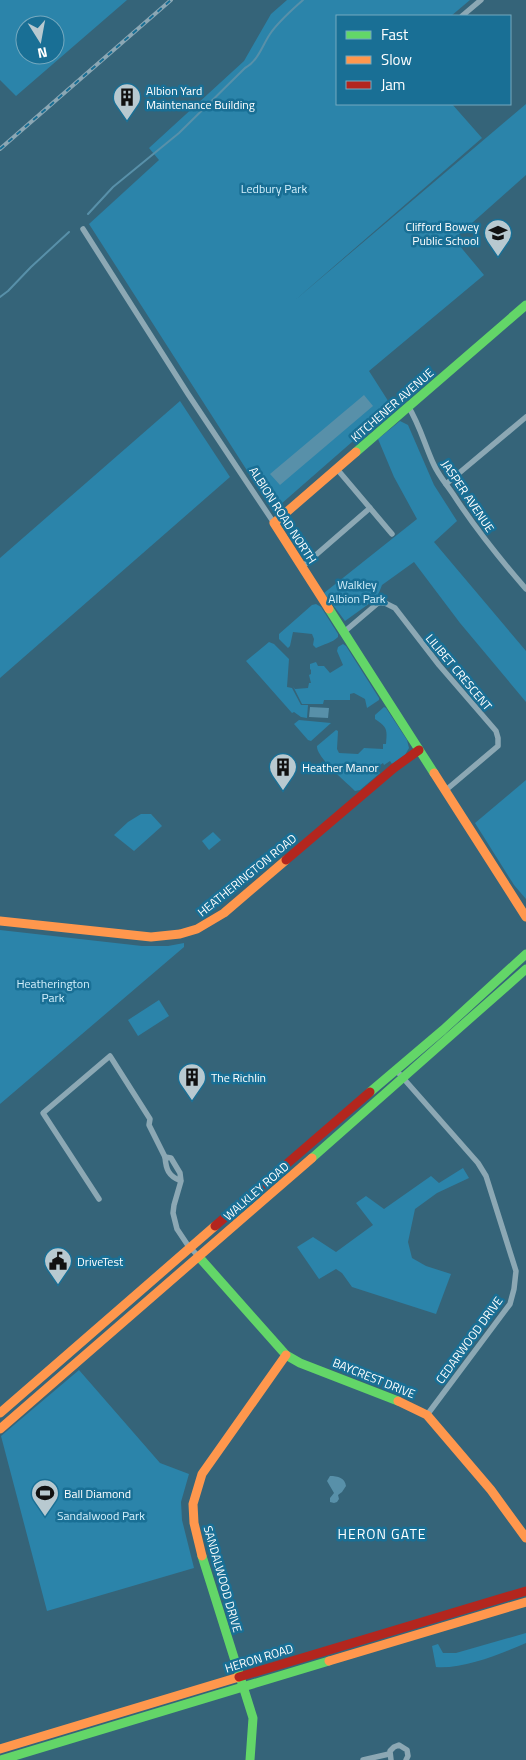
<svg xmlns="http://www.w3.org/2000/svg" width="526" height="1760" viewBox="0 0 526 1760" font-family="'Titillium Web',sans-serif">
<rect width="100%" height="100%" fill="#356479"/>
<g fill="#2b84aa" fill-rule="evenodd">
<path d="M0,0H127L16,96L0,80ZM25,25H55V55H25Z"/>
<path d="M287,0H470L451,16H337V104H452L482,138L294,301L526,104V175L454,239L484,275L369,371L392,407L273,511L89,224L159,160L149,148L244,61L271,14Z"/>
<path d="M180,401L230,477L0,678V558Z"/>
<path d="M400,421L408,425L434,485L457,521L434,542L526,651V702L460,623L414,562L382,585L377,598L345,621L324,593L417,519L394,477L378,439Z"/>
<path d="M316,604L321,607L338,634V637C332,643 324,644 316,648L313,645L314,639L312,634L293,632L290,646L288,648L279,639V634L312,605Z"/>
<path d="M269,642L274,644L289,659L287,687L292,688L301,705H308L307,718L301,717L294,712L292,713L246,661Z"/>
<path d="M343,644L346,646L379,698V700L367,708L365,699L354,693L350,694V700H324L323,704H302L293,686L295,689L308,688L309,683H311L309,675L311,674V670L310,669V664L316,662L318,666H324L330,673L343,665L337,651L338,647Z"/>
<path d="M384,707L386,708L407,740L409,748L405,755L392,764L390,761L384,765L383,763L376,768L380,773L360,790L355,791C346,782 316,757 317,746L336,730L338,731L337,749L339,753L358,754L364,748L383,749V744H386C387,729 388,728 375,719V715Z"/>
<path d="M299,720L331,723L311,741L308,740L294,724Z"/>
<path d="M526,780V899L514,885L475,823Z"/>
<path d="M141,814H151L162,826L134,851L114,835L128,822Z"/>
<path d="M213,832L221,840L209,850L202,841Z"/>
<path d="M0,930L142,946H168L184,943V947L0,1104Z"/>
<path d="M159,1000L169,1016L138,1036L128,1020Z"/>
<path d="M463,1168L469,1178L437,1193L415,1209L408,1242L412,1258L426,1266L451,1274L436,1314L352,1287L342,1273L336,1269L319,1279L297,1247L313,1237L336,1252L373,1225L356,1203L366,1196L384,1209L431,1176L439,1183Z"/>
<path d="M79,1370L160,1463L189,1474L181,1502L182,1520L194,1568L47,1611L1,1436Z"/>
<path d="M526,1633V1643C500,1654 464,1669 436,1667L432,1646L438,1644L443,1653H456Z"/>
</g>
<g fill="#5890a9">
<path d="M364,395L373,406L280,485L270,474Z"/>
<path d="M310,707L329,708L328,718L309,717Z"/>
<path d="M330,1476C338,1476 345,1478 346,1486L342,1492L338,1495L339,1499L337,1502L334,1503L330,1502V1498L334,1493L327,1481Z"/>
</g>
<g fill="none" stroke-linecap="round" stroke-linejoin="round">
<g stroke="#5890a9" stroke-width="2">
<path d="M88,214L113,187L179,133L245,68C258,61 262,46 270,34C279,21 291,11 303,0"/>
<path d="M0,297L8,291L31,267L69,232"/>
</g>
<g stroke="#8ca8b4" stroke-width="5.5">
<path d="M462,16L481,0"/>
<path d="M83,229L188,394L274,523"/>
<path d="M408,406C420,425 425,446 434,465C439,476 447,485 453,494C475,528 500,559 526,589"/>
<path d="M337,469L392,534"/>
<path d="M446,484L526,417"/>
<path d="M302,567L370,508"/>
<path d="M344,632L378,603H385L395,608L439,665L496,731L498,738V746L446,790"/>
<path d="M396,1070L478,1163L486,1176L516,1271L514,1289L510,1304L427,1415"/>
<path d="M181,1181C168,1176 166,1169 165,1157L171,1158L180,1173L181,1181L174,1205L173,1213L177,1229L187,1244L199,1257"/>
<path d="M99,1199L43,1113L110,1056L150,1119L149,1125L165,1157"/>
<path d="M363,1760L389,1754"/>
<path d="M391,1760L390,1751L394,1747L399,1745L407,1750L408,1756L406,1760"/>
</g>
<g stroke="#63d668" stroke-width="9">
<path d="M356,452L526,305"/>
<path d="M329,609L434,773"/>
<path d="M370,1092L443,1030L526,954"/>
<path d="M312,1158L526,969"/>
<path d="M199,1257L286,1355L300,1363L398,1401"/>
<path d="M202,1556L253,1718L250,1760"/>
<path d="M1,1760L329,1661"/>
</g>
<g stroke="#ff974d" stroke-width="9">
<path d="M329,609L274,523L356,452"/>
<path d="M434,773L526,917"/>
<path d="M0,921L151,937L180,934L197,929L224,913L286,860"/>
<path d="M398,1401L427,1415L491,1490L526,1538"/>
<path d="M0,1413L215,1226"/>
<path d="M0,1429L312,1158"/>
<path d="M202,1556L194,1523L193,1504L202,1474L286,1355"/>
<path d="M329,1661L526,1602"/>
<path d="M0,1749L239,1677"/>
</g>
<g stroke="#b3261e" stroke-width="9">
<path d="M286,860L394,768L419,750"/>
<path d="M215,1226L370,1092"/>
<path d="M239,1677L526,1591"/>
</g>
<g stroke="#8ba7b4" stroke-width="4">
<path id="rail" d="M0,149L171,0"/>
</g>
<use href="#rail" stroke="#196f95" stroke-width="2" stroke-dasharray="5.5" stroke-linecap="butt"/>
</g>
<defs>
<g id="building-pin" transform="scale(1.4375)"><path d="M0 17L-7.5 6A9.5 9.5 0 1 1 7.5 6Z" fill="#b8c9d0" stroke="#196f95"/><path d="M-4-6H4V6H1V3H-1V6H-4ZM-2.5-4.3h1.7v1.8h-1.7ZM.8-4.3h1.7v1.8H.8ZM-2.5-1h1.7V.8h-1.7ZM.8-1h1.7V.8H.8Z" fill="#111"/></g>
<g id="school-pin" transform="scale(1.4375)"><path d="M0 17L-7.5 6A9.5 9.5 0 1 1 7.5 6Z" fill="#b8c9d0" stroke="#196f95"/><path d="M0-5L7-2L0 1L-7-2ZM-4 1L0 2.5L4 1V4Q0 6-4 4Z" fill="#111"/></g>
<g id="civic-pin" transform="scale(1.4375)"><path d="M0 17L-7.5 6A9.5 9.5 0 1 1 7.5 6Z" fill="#b8c9d0" stroke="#196f95"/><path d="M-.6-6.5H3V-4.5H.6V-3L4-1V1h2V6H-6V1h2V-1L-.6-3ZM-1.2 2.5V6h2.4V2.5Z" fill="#111"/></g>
<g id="stadium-pin" transform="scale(1.4375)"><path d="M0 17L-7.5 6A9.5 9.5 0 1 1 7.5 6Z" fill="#b8c9d0" stroke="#196f95"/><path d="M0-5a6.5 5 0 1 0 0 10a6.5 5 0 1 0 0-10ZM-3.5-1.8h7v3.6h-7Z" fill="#111"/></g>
</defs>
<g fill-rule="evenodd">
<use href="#building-pin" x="127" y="97"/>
<use href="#school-pin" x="498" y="233"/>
<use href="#building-pin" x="283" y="767"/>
<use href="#building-pin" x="192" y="1077"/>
<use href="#civic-pin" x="58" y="1261"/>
<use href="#stadium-pin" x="45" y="1493"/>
</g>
<g text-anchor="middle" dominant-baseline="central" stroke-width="5" stroke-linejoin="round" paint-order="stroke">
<g font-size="12" fill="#fff" stroke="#196f95" text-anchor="start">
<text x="146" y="90">Albion Yard<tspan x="146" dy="14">Maintenance Building</tspan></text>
<text x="479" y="226" text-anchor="end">Clifford Bowey<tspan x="479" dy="14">Public School</tspan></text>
<text x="302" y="767">Heather Manor</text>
<text x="211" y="1077">The Richlin</text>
<text x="77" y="1261">DriveTest</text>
<text x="64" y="1493">Ball Diamond</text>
</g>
<g font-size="12" fill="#d2effb" stroke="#196f95">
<text x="274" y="188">Ledbury Park</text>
<text x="357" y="584">Walkley<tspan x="357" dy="14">Albion Park</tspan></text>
<text x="53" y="983">Heatherington<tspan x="53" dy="14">Park</tspan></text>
<text x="101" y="1515">Sandalwood Park</text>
</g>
<g font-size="12" fill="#fff" stroke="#196f95">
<text transform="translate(392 405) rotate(-41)">KITCHENER AVENUE</text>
<text transform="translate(468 496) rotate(56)">JASPER AVENUE</text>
<text transform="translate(283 515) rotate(57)">ALBION ROAD NORTH</text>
<text transform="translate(459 672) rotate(50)">LILIBET CRESCENT</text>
<text transform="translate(247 875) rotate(-39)">HEATHERINGTON ROAD</text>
<text transform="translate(256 1191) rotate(-41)">WALKLEY ROAD</text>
<text transform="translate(469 1340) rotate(-54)">CEDARWOOD DRIVE</text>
<text transform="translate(374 1378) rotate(22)">BAYCREST DRIVE</text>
<text transform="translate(223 1579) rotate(74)">SANDALWOOD DRIVE</text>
<text transform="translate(259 1658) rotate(-17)">HERON ROAD</text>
</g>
<g font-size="14" letter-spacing="1" fill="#fff" stroke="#196f95">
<text x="382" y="1533">HERON GATE</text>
</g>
</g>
<rect x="336" y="15" width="175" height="90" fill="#196f95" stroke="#75a9bf"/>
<rect x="346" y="31" width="25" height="8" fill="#63d668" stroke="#75a9bf"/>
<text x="381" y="40" font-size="15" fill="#ffffff">Fast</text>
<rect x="346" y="56" width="25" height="8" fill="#ff974d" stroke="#75a9bf"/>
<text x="381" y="65" font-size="15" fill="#ffffff">Slow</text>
<rect x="346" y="81" width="25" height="8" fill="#b3261e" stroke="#75a9bf"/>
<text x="381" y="90" font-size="15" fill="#ffffff">Jam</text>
<g transform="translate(40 40) rotate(169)"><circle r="24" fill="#196f95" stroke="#75a9bf"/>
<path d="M0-4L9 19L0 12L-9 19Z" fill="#b8c9d0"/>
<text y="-8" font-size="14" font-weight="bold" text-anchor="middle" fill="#ffffff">N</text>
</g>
</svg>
